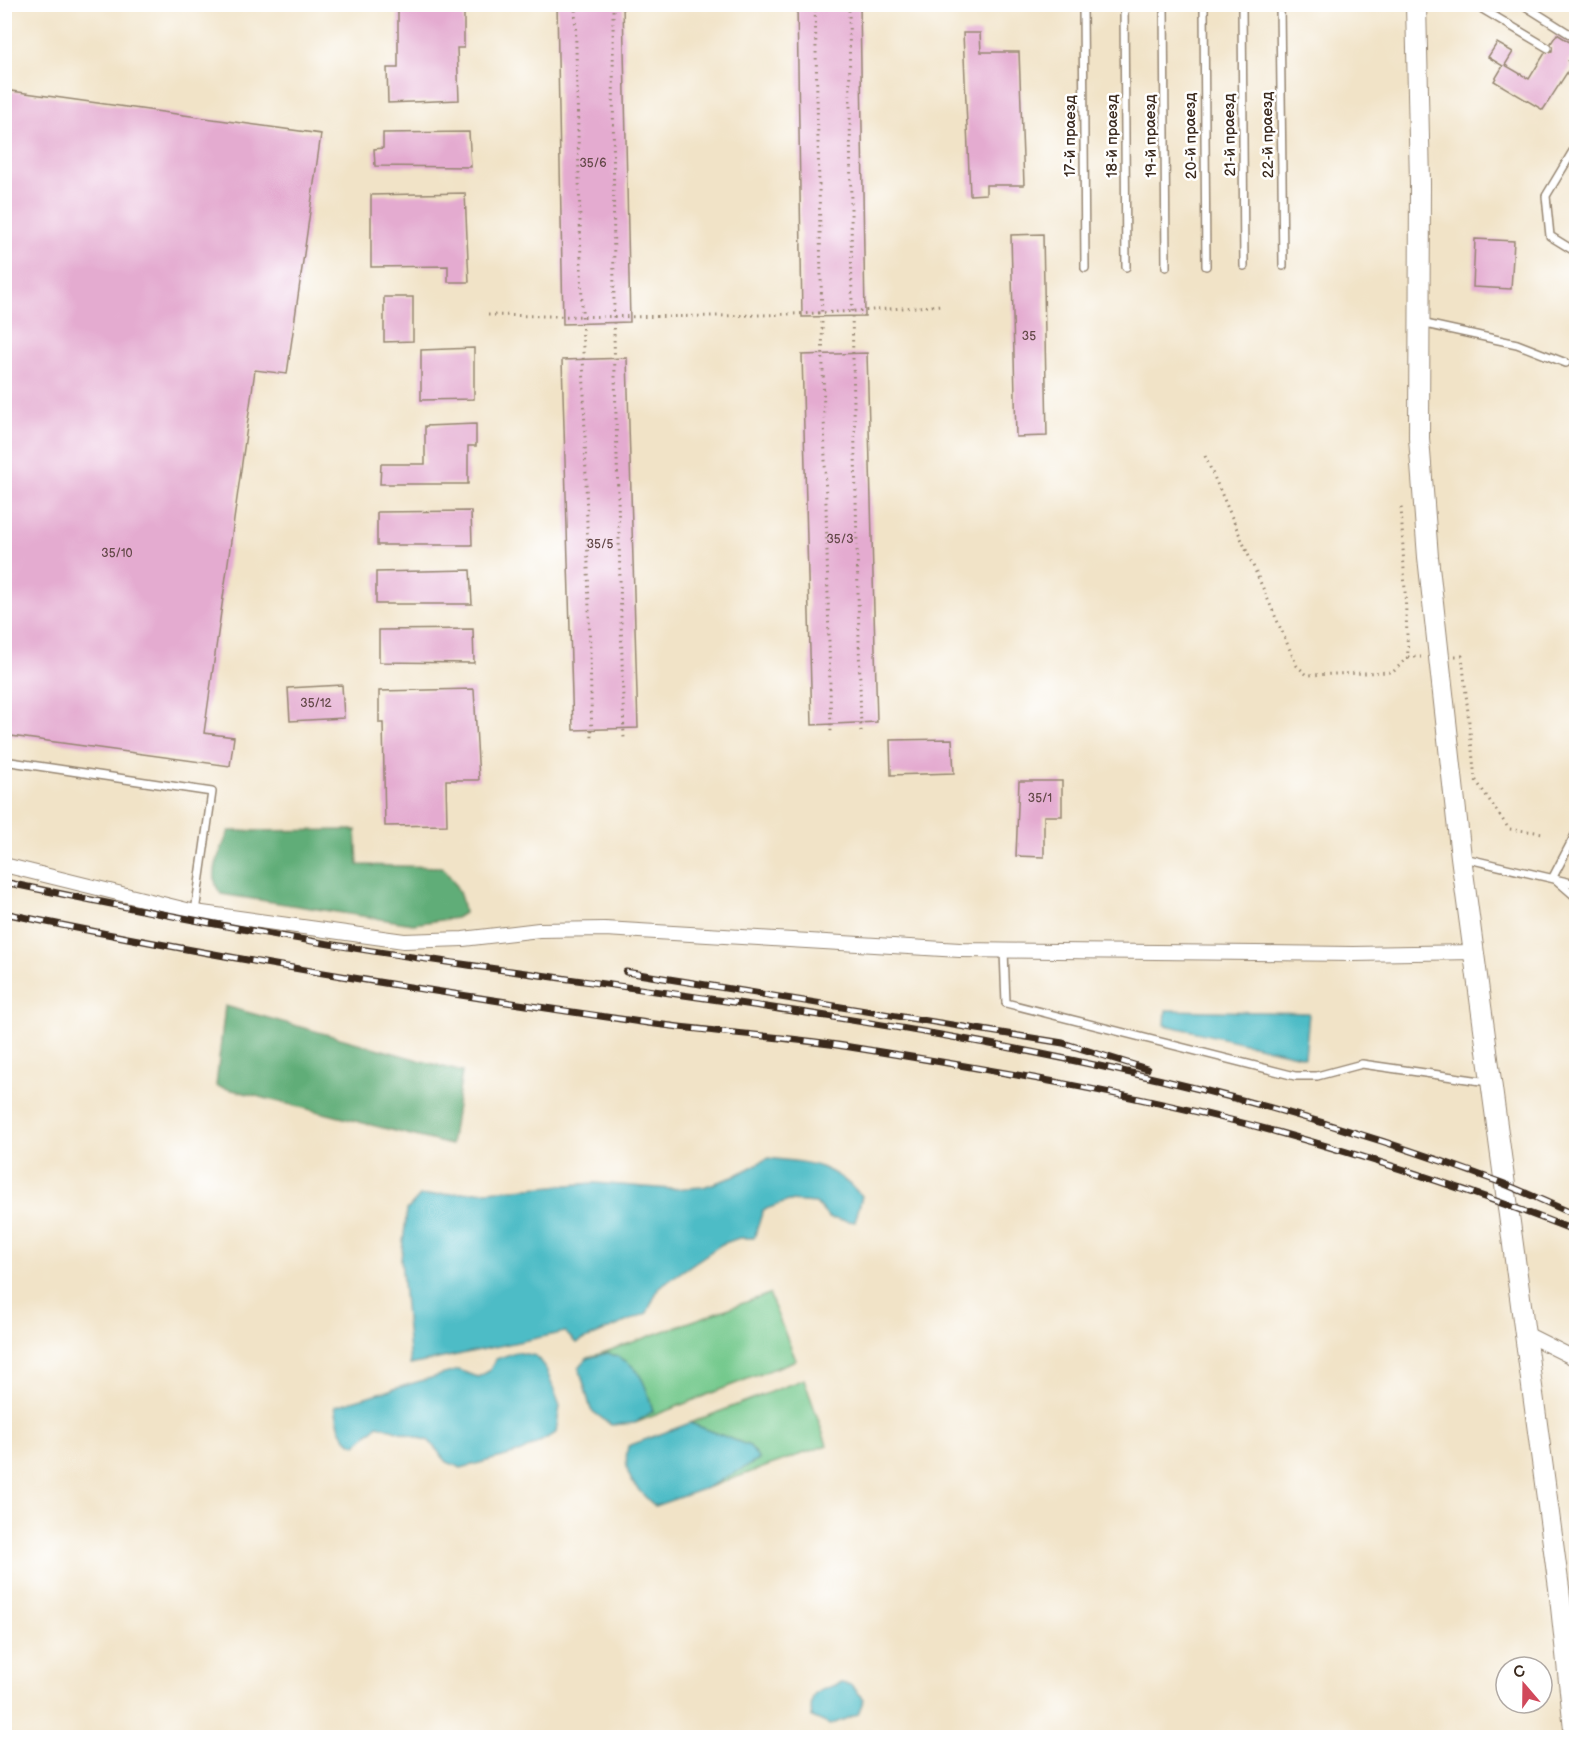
<svg xmlns="http://www.w3.org/2000/svg" width="1581" height="1742" viewBox="0 0 1581 1742" font-family="'Balsamiq Sans',sans-serif">
<rect width="100%" height="100%" fill="#fff"/>
<filter id="ink" filterUnits="userSpaceOnUse"><feTurbulence type="fractalNoise" baseFrequency=".0167" numOctaves="2"/><feDisplacementMap in="SourceGraphic" scale="12" xChannelSelector="R" yChannelSelector="G"/><feConvolveMatrix kernelMatrix="1 2 1 2 8 2 1 2 1" color-interpolation-filters="sRGB"/></filter>
<filter id="wash" filterUnits="userSpaceOnUse"><feTurbulence type="fractalNoise" baseFrequency=".008" numOctaves="4" result="noise"/><feDisplacementMap in="SourceGraphic" scale="24" xChannelSelector="R" yChannelSelector="G"/><feGaussianBlur stdDeviation="1.35" result="paint"/><feColorMatrix in="noise" values="0 0 0 0 0 0 0 0 0 0 0 0 0 0 0 0 0 1.4 0 .05"/><feComposite in="paint" operator="in"/></filter>
<g filter="url(#wash)">
<rect width="100%" height="100%" fill="#f1e3c7"/>
<g fill="#75c98d" stroke="#587a56" stroke-width="1.5">
<path d="M769,1294L796,1360L635,1423L653,1411L608,1353L588,1358Z"/>
<path d="M804,1379L827,1445L706,1488L758,1460L750,1446L690,1423Z"/>
</g>
<g fill="#60ad78" stroke="#4e6c4b" stroke-width="1.5">
<path d="M356,830L358,865L442,867C455,882 462,893 464,913L456,918L413,924L221,894C206,876 221,851 229,831Z"/>
<path d="M225,1006L462,1072L451,1145L216,1086Z"/>
</g>
<g fill="#4ebcc6" stroke="#447372" stroke-width="1.5">
<path d="M1166,1010L1309,1013L1305,1057L1165,1025Z"/>
<path d="M768,1158C812,1163 830,1163 862,1196L855,1222L829,1218L816,1203L789,1201L763,1210L754,1238H739L722,1244L659,1287L647,1313L576,1343L565,1332L410,1365L401,1259L407,1210L420,1196L595,1183L671,1189L703,1187L733,1177Z"/>
<path d="M516,1352L536,1356L546,1369L560,1406L556,1433L521,1452L461,1468L447,1462L429,1441L378,1425L356,1445C339,1439 338,1421 335,1406L458,1370L478,1377L489,1371L496,1359Z"/>
<path d="M608,1353C640,1363 644,1380 653,1411L635,1423L611,1425L591,1410L579,1367L588,1358Z"/>
<path d="M690,1423L750,1446L759,1460L706,1488L655,1506C635,1488 621,1475 628,1446Z"/>
<path d="M841,1683L851,1685L864,1699L858,1714L830,1725L812,1717C808,1690 818,1691 841,1683Z"/>
</g>
<g id="blocks">
<g fill="#e4abd0">
<path d="M557,4H623L630,322L563,324Z"/>
<path d="M797,4H860L865,316L802,317Z"/>
<path d="M398,8L464,10V48H457L459,100L388,103L387,68H398Z"/>
<path d="M963,33H980L981,52H1019L1024,185H986V194L970,195Z"/>
<path d="M1557,34L1576,46V57L1568,61L1570,68L1543,110L1494,81L1503,66L1488,57L1497,43L1513,52L1505,65L1529,79L1545,53L1552,51L1551,43Z"/>
<path d="M4,90L321,134L287,374L255,370L204,733L234,737L230,766L4,735Z"/>
<path d="M469,132L471,167L375,166L374,149L383,148V133Z"/>
<path d="M465,193L469,282H448V266L371,267V195Z"/>
<path d="M1043,234L1047,436L1016,437L1011,235Z"/>
<path d="M1475,239L1514,241L1511,289L1473,287Z"/>
<path d="M384,297H413V341L384,342Z"/>
<path d="M474,348V399L421,400V350Z"/>
<path d="M867,353L877,722L812,725L802,355Z"/>
<path d="M627,358L638,728L573,730L562,360Z"/>
<path d="M476,424V446H468V484H380L381,464H425V426Z"/>
<path d="M471,511L472,545H377V512Z"/>
<path d="M470,570L472,604H376V572Z"/>
<path d="M473,629L474,663L379,662V630Z"/>
<path d="M342,685L344,718L290,721L288,688Z"/>
<path d="M474,689L479,780H446L447,825L385,826L383,723H379V691Z"/>
<path d="M952,739L954,773L891,775L890,740Z"/>
<path d="M1019,781H1062V816H1044V857L1016,856Z"/>
</g>
</g>
</g>
<g filter="url(#ink)">
<use href="#blocks" fill-opacity="0" stroke="#968672" stroke-width="1.5"/>
<g fill="none" stroke-linecap="round" stroke-linejoin="round">
<g stroke="#968672" stroke-width="10">
<g id="lane">
<path d="M1044,4V5"/>
<path d="M1083,4L1085,268"/>
<path d="M1124,4L1126,267"/>
<path d="M1164,4L1166,267"/>
<path d="M1204,4L1206,266"/>
<path d="M1242,4L1244,266"/>
<path d="M1280,4L1283,266"/>
<path d="M1474,4L1548,48"/>
<path d="M1522,4L1576,38"/>
<path d="M1573,63L1576,64"/>
<path d="M1576,146L1546,196L1550,236L1576,252"/>
<path d="M1421,323L1517,344L1566,363"/>
<path d="M4,761L212,792L195,912"/>
<path d="M1576,833L1553,877L1576,897"/>
<path d="M1464,858L1576,884"/>
<path d="M1004,951L1006,1003L1295,1076H1317L1362,1064L1488,1082"/>
</g>
</g>
<g stroke="#968672" stroke-width="16">
<g id="street">
<path d="M4,865L195,912L404,941L463,939L539,930L605,929L960,950L1353,954L1475,952"/>
<path d="M1522,1332L1576,1359"/>
</g>
</g>
<g stroke="#968672" stroke-width="22">
<path id="secondary" d="M1416,4L1420,183L1419,438L1428,557L1461,857L1559,1588L1575,1738"/>
</g>
<g stroke="#968672" stroke-width="3" stroke-dasharray="1.5 4.5" stroke-linecap="butt">
<path d="M575,4L592,740"/>
<path d="M613,4L614,335L624,740"/>
<path d="M815,4L831,733"/>
<path d="M849,4L852,312L861,732"/>
<path d="M488,315C639,318 791,318 941,305"/>
<path d="M1205,456L1297,666L1307,675L1393,672L1408,657L1401,505"/>
<path d="M1455,656H1462L1475,779L1509,829L1544,833"/>
<path d="M1408,657H1421"/>
</g>
<use href="#lane" stroke="#fff" stroke-width="7"/>
<use href="#street" stroke="#fff" stroke-width="14"/>
<use href="#secondary" stroke="#fff" stroke-width="20"/>
<g stroke="#3b2a1e" stroke-width="7">
<g id="rail">
<path d="M4,882C142,911 280,938 419,958C654,992 890,1019 1122,1071C1250,1099 1379,1137 1502,1183C1527,1193 1552,1205 1576,1215"/>
<path d="M4,913C215,958 428,991 641,1022C710,1032 781,1036 850,1047C993,1070 1137,1094 1277,1132C1378,1160 1479,1193 1576,1231"/>
<path d="M626,972L1063,1043L1147,1069"/>
</g>
</g>
<use href="#rail" stroke="#fff" stroke-width="4.5" stroke-dasharray="14" stroke-linecap="butt"/>
</g>
</g>
<g text-anchor="middle" dominant-baseline="central" stroke-width="5" stroke-linejoin="round" paint-order="stroke">
<g font-size="12" fill="#654a4a">
<text x="593" y="163">35/6</text>
<text x="1029" y="336">35</text>
<text x="840" y="539">35/3</text>
<text x="600" y="544">35/5</text>
<text x="117" y="553">35/10</text>
<text x="316" y="703">35/12</text>
<text x="1040" y="798">35/1</text>
</g>
<g font-size="15" fill="#3b2a1e" stroke="#fff">
<text transform="translate(1230 135) rotate(-91)">21-й праезд</text>
<text transform="translate(1268 135) rotate(-91)">22-й праезд</text>
<text transform="translate(1070 136) rotate(-90)">17-й праезд</text>
<text transform="translate(1112 136) rotate(-90)">18-й праезд</text>
<text transform="translate(1151 136) rotate(-91)">19-й праезд</text>
<text transform="translate(1191 136) rotate(-91)">20-й праезд</text>
</g>
</g>
<rect width="1581" height="1742" fill="none" stroke="#fff" stroke-width="24"/>
<g transform="translate(1524 1685) rotate(340)"><circle r="28" fill="#ffffff" stroke="#b1aaa5" stroke-width="1.5"/>
<path d="M0-4.5L10 22L0 15L-10 22Z" fill="#d1495b"/>
<text y="-9" font-size="16" font-weight="bold" text-anchor="middle" fill="#3b2a1e">С</text>
</g>
</svg>
